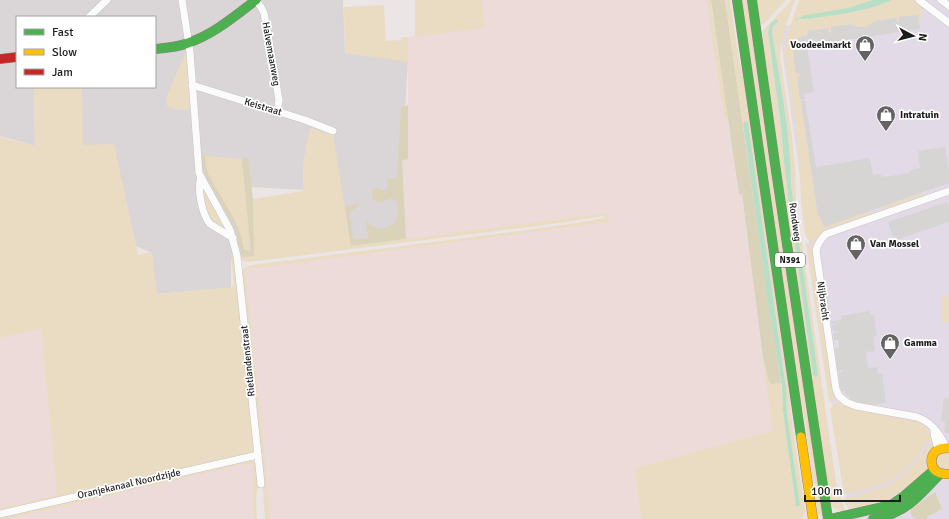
<svg xmlns="http://www.w3.org/2000/svg" width="949" height="519" viewBox="0 0 949 519" font-family="Signika,sans-serif">
<rect width="100%" height="100%" fill="#ebe5e6"/>
<path fill="#dad6d7" d="M0,0H343L345,51L408,61L402,160L406,238L350,244L342,192L249,187L253,257L231,260V288L156,294L152,253L136,246L114,146L82,145L81,87H155V17H17V87H34L35,146L0,136Z"/>
<path fill="#e2dbe7" d="M893,0H949V519H850L829,386L779,27L849,15Z"/>
<g fill="#ecdbd8">
<path d="M482,0H707L711,33L725,121L729,120L739,193L742,194L772,431L635,468L641,519H270L264,446L245,272L248,269L274,266L608,222L607,213L406,239L402,161L408,159V37L485,28Z"/>
<path d="M41,329L57,495L0,509V338Z"/>
<path d="M247,464L253,465L255,519H8L143,487L240,465Z"/>
</g>
<g fill="#eadbc3" fill-rule="evenodd">
<path d="M415,0H482L485,28L415,37Z"/>
<path d="M707,0H711L712,10L729,120L725,121L711,33Z"/>
<path d="M725,0H730L738,53L749,107L789,385L791,416L805,511L803,519H641L635,468L772,431L763,358L769,382L772,384L781,383L785,427L796,506L798,507L800,506L787,413L785,380L748,128L747,123H743Z"/>
<path d="M741,0H748L823,516H822L818,513L804,415L797,387Z"/>
<path d="M755,0H786L764,24H759Z"/>
<path d="M792,0H795C789,18 780,37 780,57L792,137L795,167L796,201L836,483L845,511C838,511 834,509 830,504L761,38H763V32L766,27ZM774,20L778,22L773,26L772,32C780,82 791,134 791,185L817,367L818,375L816,377L813,375L788,194L784,163L781,127L768,32L770,24Z"/>
<path d="M799,0H872L848,8L800,18L795,20L807,19L861,11L883,4L892,0H914L924,8L921,10L922,19H919L918,15L899,18L900,22H897V18L875,21L867,27H859L852,24L831,28L832,32L829,33V29L807,31L808,35L801,36V38L797,43L796,51H793L796,74H801V76L797,77L818,216H820L824,226L871,210L870,215L830,228C824,231 822,236 817,240C811,244 806,239 805,233L801,202L800,175L796,131L784,53L786,39Z"/>
<path d="M384,5L386,41L401,40V38L408,37V62L345,53L344,7Z"/>
<path d="M185,54H187L192,108C184,111 173,111 167,106L166,101L167,95Z"/>
<path d="M34,87H82L83,145L114,144L138,255L152,252L157,294L234,287L231,254L234,256L255,449L250,454L0,513V509L57,495L41,329L0,338V137L35,146Z"/>
<path d="M310,128L333,134L351,246L607,213L609,222L274,266L248,269L245,272L264,446L270,519H265L262,476L241,273C245,265 253,265 261,264L528,230L589,221L605,218L604,216L551,224L273,259L247,262L244,261L239,257L254,256L253,199L303,191V163Z"/>
<path d="M205,156L242,159L252,252L244,250L241,236L236,223L208,174L206,166Z"/>
<path d="M201,183L230,234L216,227L205,212Z"/>
<path d="M925,192L923,196L882,210L879,207Z"/>
<path d="M809,243C816,247 813,249 813,256L832,390C834,395 837,399 831,403L829,401L806,244Z"/>
<path d="M949,295V322L942,323V296Z"/>
<path d="M837,402C841,402 848,408 854,409L918,422C926,426 930,432 932,440C925,443 922,449 918,456C914,461 910,466 905,470C889,485 867,489 846,494H844L830,409Z"/>
<path d="M933,444V449L927,471L911,484L901,492L884,501L850,510L849,505L846,506L844,499L845,498L886,486C898,480 907,472 916,462C922,456 924,447 933,444Z"/>
<path d="M944,452L949,453V470L940,469C934,460 935,457 944,452Z"/>
<path d="M250,460L256,463L258,484L256,499L257,519H255L254,514L253,465L247,464L240,465L8,519H0V516Z"/>
</g>
<g fill="#dbd3b9">
<path d="M711,0H725L762,259L781,383L772,384L769,382L763,358L742,194H739Z"/>
<path d="M408,105V159L402,161L406,239L351,246L345,206H348L358,204L359,205V206L349,212L353,238L355,239L368,238L366,220C369,223 372,226 376,228C383,230 394,226 397,218C398,215 398,212 398,209C398,205 398,202 395,200C389,196 383,204 377,203C372,200 370,192 374,187L385,191L387,188V179L397,178L401,108Z"/>
<path d="M201,156H205L206,166L208,174L236,223L241,236L244,250L251,252L242,159L248,158L253,199L254,256L242,257L237,237L233,225L205,175L202,166Z"/>
<path d="M935,492L942,509L928,516L927,519H917L912,517L910,510Z"/>
</g>
<g fill="#d7d4d4">
<path d="M918,15L920,29L807,46L814,92L804,94L805,99L800,100L797,77L801,75V74H796L793,51L796,50L795,44L797,43L796,39L801,38V36L808,35L807,31L828,28L829,32H831V27L852,24L859,27H867L870,25L875,21L896,18L897,22H899V17Z"/>
<path d="M805,100L816,167L870,158L873,175L879,174L884,177L909,173L912,169L920,168L918,151L945,147L949,172V183L824,227L820,216H818L801,101Z"/>
<path d="M947,202L949,207V222L902,238L896,239L895,236L893,237L888,222Z"/>
<path d="M870,311L871,315H874L877,336L873,337L875,351L866,352L868,368L877,367L878,374L882,373L886,403L873,405L850,400V397L845,394V391L841,392L838,373L842,372V370L838,371L835,349L839,348L838,340H834L833,333L837,332V331H833L832,325H836V324H832L831,321L841,320V316Z"/>
<path d="M944,398H949V433L944,432L945,422L941,421Z"/>
</g>
<g fill="#b7dfc5">
<path d="M872,0H892C865,12 836,15 807,19H800L795,21V20L806,15L848,8Z"/>
<path d="M775,20H778V22L773,26L772,32C780,82 791,134 791,185L817,367L818,375L816,377L813,375L788,194L784,163L781,127L768,32L770,24Z"/>
<path d="M745,122L748,123L784,374L786,386L787,413L800,505L798,507L796,506L785,427L783,411L782,387L768,304L743,123Z"/>
</g>
<g fill="none" stroke-linecap="round" stroke-linejoin="round">
<g stroke="#c6c4c4" stroke-width="8">
<g id="street">
<path d="M182,0L190,52L199,173L201,177L230,230L237,256L261,484"/>
<path d="M255,0L261,7L264,13L279,100L277,111"/>
<path d="M919,0L949,23"/>
<path d="M941,0L949,6"/>
<path d="M89,17L107,0"/>
<path d="M192,85L305,120L333,131"/>
<path d="M201,177C197,190 202,214 210,224L233,238"/>
<path d="M934,430V434L938,449"/>
<path d="M946,447C940,434 932,422 917,417L856,406L846,402L839,396L836,389L816,250C818,243 821,239 826,234L949,191"/>
<path d="M0,514L258,455"/>
</g>
</g>
<g stroke="#95837e" stroke-width="10">
<g id="fast">
<path d="M737,0L801,437"/>
<path d="M752,0L775,164L828,519"/>
<path d="M155,49C166,48 178,47 188,43C214,34 235,16 256,0"/>
<path d="M830,519L891,505L904,496L934,470"/>
<path d="M873,519C880,517 888,516 894,513C913,505 926,488 940,474"/>
</g>
</g>
<g stroke="#95837e" stroke-width="10">
<g id="slow">
<path d="M801,437L813,519"/>
<path d="M949,448C945,448 940,448 936,451C930,456 930,466 936,471C940,474 945,474 949,474"/>
</g>
</g>
<g stroke="#95837e" stroke-width="10">
<path id="jam" d="M0,59L17,57"/>
</g>
<use href="#street" stroke="#fcfbfb" stroke-width="7"/>
<use href="#fast" stroke="#4caf50" stroke-width="9"/>
<use href="#slow" stroke="#ffc107" stroke-width="9"/>
<use href="#jam" stroke="#c62828" stroke-width="9"/>
</g>
<defs>
<g id="shop-pin" transform="scale(1)"><path d="M0 17L-7.5 6A9.5 9.5 0 1 1 7.5 6Z" fill="#646263" stroke="#fff"/><path d="M-5-2.5h2.3a2.7 3.5 0 0 1 5.4 0H5L5.5 6h-11ZM-1.5-2.5h3a1.5 2.3 0 0 0-3 0Z" fill="#fff"/></g>
</defs>
<g fill-rule="evenodd">
<use href="#shop-pin" x="865" y="45"/>
<use href="#shop-pin" x="886" y="115"/>
<use href="#shop-pin" x="856" y="244"/>
<use href="#shop-pin" x="890" y="343"/>
</g>
<g text-anchor="middle" dominant-baseline="central" stroke-width="3.5" stroke-linejoin="round" paint-order="stroke">
<rect fill="#fff" stroke="#606060" stroke-width="1" x="775" y="253" width="30" height="14" rx="3"/>
<g font-size="9" font-weight="bold" fill="#1c1c1c">
<text x="790" y="260">N391</text>
</g>
<g font-size="10" font-weight="bold" fill="#1c1c1c" stroke="#fff" text-anchor="start">
<text x="851" y="45" text-anchor="end">Voodeelmarkt</text>
<text x="900" y="115">Intratuin</text>
<text x="870" y="244">Van Mossel</text>
<text x="904" y="343">Gamma</text>
</g>
<g font-size="10" fill="#1c1c1c" stroke="#fff">
<text transform="translate(271 54) rotate(80)">Halvemaanweg</text>
<text transform="translate(263 107) rotate(17)">Keistraat</text>
<text transform="translate(795 222) rotate(82)">Rondweg</text>
<text transform="translate(823 301) rotate(82)">Nijbracht</text>
<text transform="translate(248 361) rotate(-96)">Rietlandenstraat</text>
<text transform="translate(129 484) rotate(-13)">Oranjekanaal Noordzijde</text>
</g>
</g>
<rect x="16" y="16" width="140" height="72" fill="#ffffff" stroke="#a4a4a4"/>
<rect x="24" y="29" width="20" height="6" fill="#4caf50" stroke="#a4a4a4"/>
<text x="52" y="36" font-size="12" fill="#1c1c1c">Fast</text>
<rect x="24" y="49" width="20" height="6" fill="#ffc107" stroke="#a4a4a4"/>
<text x="52" y="56" font-size="12" fill="#1c1c1c">Slow</text>
<rect x="24" y="69" width="20" height="6" fill="#c62828" stroke="#a4a4a4"/>
<text x="52" y="76" font-size="12" fill="#1c1c1c">Jam</text>
<g transform="translate(913 36) rotate(97)" stroke="#ffffff" stroke-width="3" paint-order="stroke">
<path d="M0-3L7 15L0 10L-7 15Z" fill="#1c1c1c"/>
<text y="-6" font-size="11" font-weight="bold" text-anchor="middle" fill="#1c1c1c">N</text>
</g>
<path d="M805 495v6h95v-6" fill="none" stroke="#1c1c1c" stroke-width="2"/>
<text x="811" y="495" font-size="12" fill="#1c1c1c" stroke="#ffffff" stroke-width="3" paint-order="stroke">100 m</text>
</svg>
